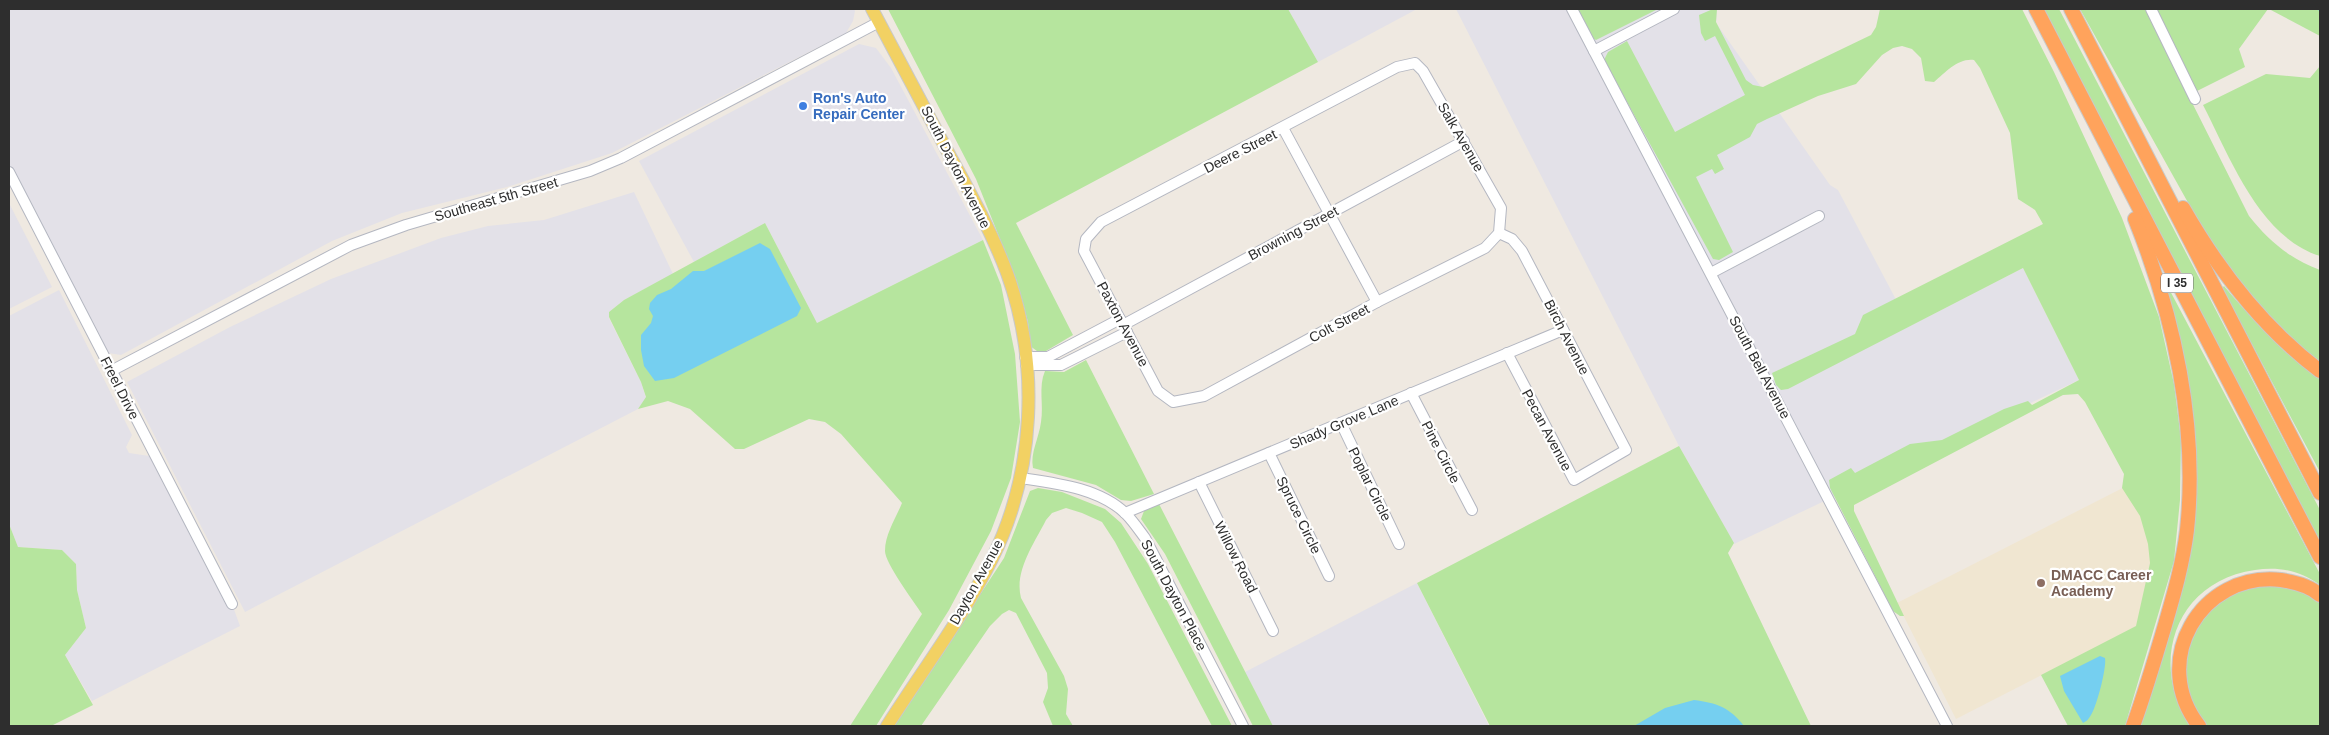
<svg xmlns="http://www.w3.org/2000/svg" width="2329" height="735" viewBox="0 0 2329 735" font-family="Arial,sans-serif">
<rect width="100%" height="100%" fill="#efe9e1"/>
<g fill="#e3e1e8">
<path d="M9,9H854L855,11L853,21L846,33L612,153L507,187L402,213L332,241L121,355L108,353L9,172Z"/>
<path d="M1288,9H1417L1318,62Z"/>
<path d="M1456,9H1717L1716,23L1830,185L1838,190L1910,326L2023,268L2079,380L1734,544L1679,446Z"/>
<path d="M859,44L876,48L891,68L983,240L817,323L765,223L694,262L639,161Z"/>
<path d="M634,192L673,274L624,300L609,312V318L641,382L646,398L638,409L245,612L127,382L230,327L331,279L441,238L488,226L544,220Z"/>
<path d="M9,203L52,287L9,309Z"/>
<path d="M59,290L132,435L126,447L129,453L156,457L232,604L240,626L92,701L65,655L86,628L77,590L76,564L62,550L18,547L9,524V316Z"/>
<path d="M1417,583L1489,726H1273L1245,672Z"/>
</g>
<path fill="#f0e6d1" d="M2154,472L2150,563L2137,626L1956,719L1897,603Z"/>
<g fill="#b6e59e">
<path d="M888,9H1288L1318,62L1016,223L1073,335L1046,351H1037L1030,346L1028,322L1016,279L976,179Z"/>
<path d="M1576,9H1658L1596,40L1591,37Z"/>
<path d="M1713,9H1717L1716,22L1746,80L1753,85L1763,87L1871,35L1876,27L1880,9H2022L2054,72L2122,218L2159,317L2174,384L2181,439L2180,500L2174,561L2125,726H2068L2041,675L2136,626L2150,563L2148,544L2140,516L2122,488L2124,474L2085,402L2078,394L2063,395L1854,505V511L1904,616H1900L1893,611L1830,488L1829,480L1851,468L1855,473L1910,444L1942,440L2004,409L2028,401L2032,405L2079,380L2023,268L1788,389L1781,390L1776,385L1772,373L1855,334L1863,315L2043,224L2035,210L2018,199L2010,133L1980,68L1974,60C1958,58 1946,72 1934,82L1925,81L1921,58L1912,49L1902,46L1893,48L1882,55L1856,84L1818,96L1767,119L1757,124L1750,137L1717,155L1724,169L1715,174L1712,169L1696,177L1733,252L1719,260L1713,259L1604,60L1608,52L1627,41L1675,132L1745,95L1715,36L1705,41L1701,33L1699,15Z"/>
<path d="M2042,9H2059L2320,510V544Z"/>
<path d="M2080,9H2145L2249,216C2269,241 2290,259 2320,270V362L2288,336L2245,292L2215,251Z"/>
<path d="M2156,9H2268L2239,49L2245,67L2197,91Z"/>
<path d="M2269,9H2320V36Z"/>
<path d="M2320,66V256C2259,237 2230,157 2203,105L2266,74L2310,78Z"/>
<path d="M765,223L817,323L983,240L1001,285L1015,354L1020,422L1011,478L991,531L949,610L876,726H850L922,614C914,602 885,563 885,551C885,534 896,518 902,503L841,434L825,422L809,419L744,449H735L690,409L668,401L638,409L646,397L641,382L609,317V312L624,300Z"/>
<path d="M2224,286C2253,321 2284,351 2320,378V472L2222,288Z"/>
<path d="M2168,287L2320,574V585C2301,571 2279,566 2255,570C2176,581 2148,662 2190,726H2137L2193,513L2164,290Z"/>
<path d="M1086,360L1154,494L1131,501L1121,500L1096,485L1033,468C1030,453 1039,438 1041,422C1044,405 1038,387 1045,371L1064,372Z"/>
<path d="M1679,446L1734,543L1728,553L1811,726H1490L1417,583Z"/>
<path d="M1038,488L1062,492L1105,509L1121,523L1148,564L1232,726H1212L1115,542L1102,522L1082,513L1066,508L1052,513L1046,520C1034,544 1014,571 1021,598L1064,676L1068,689L1066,714L1073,726H1053L1043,702L1048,688L1047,673L1016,613L1009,610L1002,614L990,626L921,726H894L1004,558L1030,491Z"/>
<path d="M1159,504L1273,726H1253L1165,554L1141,519L1144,511Z"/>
<path d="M9,524L18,547L62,550L76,564L77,590L86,628L65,655L93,705L51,726H9Z"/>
<path d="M2275,580L2320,599V726H2207L2192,709L2182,655L2211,600Z"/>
</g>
<g fill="#75cff0">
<path d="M760,243L770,249L801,308L797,316L674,378L655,381L644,366L641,350V335L651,323L653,316L649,309L650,303L657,295L671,289L693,271H704Z"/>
<path d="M2100,656L2105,658C2107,667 2096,711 2089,718C2088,720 2085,722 2083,723L2064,691L2060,676Z"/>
<path d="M1694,700C1717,703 1729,707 1744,726H1634L1665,708Z"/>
</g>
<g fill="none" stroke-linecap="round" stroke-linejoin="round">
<path stroke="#75cff0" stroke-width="2.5" d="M2319,9L2320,10"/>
<g stroke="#b4b7c1" stroke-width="12">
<g id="minor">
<path d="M1572,9L1947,726"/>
<path d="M2151,9L2195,99"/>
<path d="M1594,51L1674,9"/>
<path d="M1415,63L1423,71L1501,208L1499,233L1485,248L1377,302L1204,396L1173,402L1158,391L1084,251L1086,239L1101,222L1397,67Z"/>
<path d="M1283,128L1377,302"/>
<path d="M9,172L232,604"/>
<path d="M1499,233L1512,239L1522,251L1626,450L1574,480L1507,353"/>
<path d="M1711,273L1819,216"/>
<path d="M1123,325L1464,141"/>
<path d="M1025,357H1048L1120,319"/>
<path d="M1026,365H1061L1127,332"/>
<path d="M111,371L351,245L406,225L590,171L621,158L879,22"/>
<path d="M1411,393L1472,510"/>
<path d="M1341,423L1399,544"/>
<path d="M1269,453L1329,576"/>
<path d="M1021,478C1055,483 1100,488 1126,514C1133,521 1139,530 1145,538L1243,726"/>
<path d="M1199,482L1273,631"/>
<path d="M1125,513L1563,330"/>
</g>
</g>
<g stroke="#c9c9c9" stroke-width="14">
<path id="major" d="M872,9C898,58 924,107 950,156C971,194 992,233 1007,273C1040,364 1035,472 992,559C963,617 922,671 887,726"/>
</g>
<g stroke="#c9c9c9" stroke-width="16">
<g id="highway">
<path d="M2036,9L2320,557"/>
<path d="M2071,9L2320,493"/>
<path d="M2183,208C2219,271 2262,327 2320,371"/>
<path d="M2133,726C2145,693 2155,659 2165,625C2174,594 2183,563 2187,530C2198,425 2174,316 2135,219"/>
<path d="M2199,726C2149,662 2200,571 2281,580C2295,582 2310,586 2320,595"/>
</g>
</g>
<use href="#minor" stroke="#fff" stroke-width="10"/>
<use href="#major" stroke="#f2d163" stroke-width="12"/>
<use href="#highway" stroke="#ffa35c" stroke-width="14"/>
</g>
<circle fill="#3f7fe0" stroke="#fff" stroke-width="2" cx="803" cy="106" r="5"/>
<circle fill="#8d6e63" stroke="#fff" stroke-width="2" cx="2041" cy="583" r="5"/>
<g text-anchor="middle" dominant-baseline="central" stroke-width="4.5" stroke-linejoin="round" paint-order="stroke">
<rect fill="#fff" stroke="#6d6d6d" stroke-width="1" x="2161" y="273.5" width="32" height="19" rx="4"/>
<g font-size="12" font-weight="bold" fill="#2e2e2e">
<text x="2177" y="283">I 35</text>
</g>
<g font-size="14" font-weight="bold" fill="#366cbe" stroke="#fff" text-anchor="start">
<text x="813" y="98">Ron's Auto<tspan x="813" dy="16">Repair Center</tspan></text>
</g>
<g font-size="14" fill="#2e2e2e" stroke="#fff">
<text transform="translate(1461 137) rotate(60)">Salk Avenue</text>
<text transform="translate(1240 151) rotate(-27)">Deere Street</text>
<text transform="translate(956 167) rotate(63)">South Dayton Avenue</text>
<text transform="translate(496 199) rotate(-16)">Southeast 5th Street</text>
<text transform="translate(1293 233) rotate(-28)">Browning Street</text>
<text transform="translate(1339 323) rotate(-28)">Colt Street</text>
<text transform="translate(1123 324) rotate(62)">Paxton Avenue</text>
<text transform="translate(1567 337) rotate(63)">Birch Avenue</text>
<text transform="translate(1760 367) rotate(62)">South Bell Avenue</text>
<text transform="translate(120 388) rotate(63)">Freel Drive</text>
<text transform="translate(1344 422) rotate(-23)">Shady Grove Lane</text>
<text transform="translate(1547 430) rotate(62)">Pecan Avenue</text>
<text transform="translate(1441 452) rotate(63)">Pine Circle</text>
<text transform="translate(1370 484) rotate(64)">Poplar Circle</text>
<text transform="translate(1299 515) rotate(64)">Spruce Circle</text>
<text transform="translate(1236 557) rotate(63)">Willow Road</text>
<text transform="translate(976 582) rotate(-61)">Dayton Avenue</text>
<text transform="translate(1174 595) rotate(62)">South Dayton Place</text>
</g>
<g font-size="14" font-weight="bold" fill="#785e54" stroke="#fff" text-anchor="start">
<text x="2051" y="575">DMACC Career<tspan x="2051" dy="16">Academy</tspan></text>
</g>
</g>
<rect width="2329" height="735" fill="none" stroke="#2e2e2e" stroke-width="20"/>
</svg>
